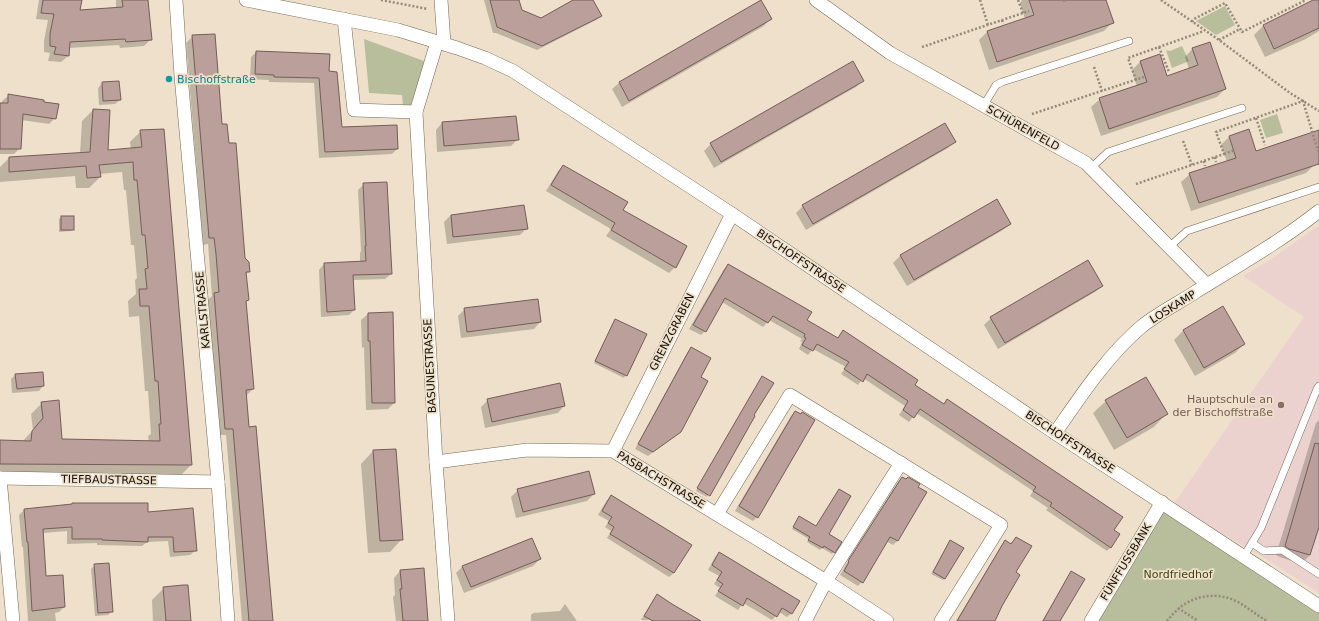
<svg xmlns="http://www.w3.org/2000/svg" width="1319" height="621" viewBox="0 0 1319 621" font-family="'DejaVu Sans',sans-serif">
<rect width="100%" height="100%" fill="#eee0ca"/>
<path fill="#ecd2ce" d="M1319,225V593L1266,559L1173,505L1304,317L1243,276L1270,260Z"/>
<g fill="#b8bd9c">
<path d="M1225,6L1235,25L1216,35L1196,21Z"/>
<path d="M364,39L424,61L412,107L403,106L402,95L369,93Z"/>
<path d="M1182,46L1189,61L1172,68L1166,50L1170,51Z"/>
<path d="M1277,114L1283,133L1266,138L1260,120Z"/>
<path d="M1163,509L1319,610V621H1095Z"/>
</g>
<g fill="#0003">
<path d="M39,0H81L79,12L116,9V0H147L151,39L144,46L120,48L119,45L68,48V56L61,62L48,61L50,53L44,52V41L48,20L36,19Z"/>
<path d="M484,0H518L521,11L541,20L575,0H592L601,16L596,20L537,50L496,33H493Z"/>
<path d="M1022,0H1105L1112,23L1104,31L989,70L979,40L987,32L1025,19L1020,3Z"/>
<path d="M1315,0H1319V31L1306,39L1265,57L1254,35L1263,26Z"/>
<path d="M761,2L770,19L764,26L622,107L612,89L619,83Z"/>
<path d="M193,36L228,144L244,259L248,272L245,275L247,300L246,302L253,389L246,396L248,428L272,621H242L226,435H219L208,300L212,296L208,244L203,245L186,43Z"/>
<path d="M1193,48L1225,89L1217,97L1101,136L1091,107L1100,99L1137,87L1132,70L1140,62L1159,55L1166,77L1189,69L1185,57Z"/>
<path d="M256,52L328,72L341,128L397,149L392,154L319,158L314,83L269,82V80L250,79L251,57Z"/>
<path d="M863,80L856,87L714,168L704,151L711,144Z"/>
<path d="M102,83L120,100L115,104L99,105L98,88Z"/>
<path d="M8,96L43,103L55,118L49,124L21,120L20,148L14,154H0V104H2V101Z"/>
<path d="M93,110L107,151L131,149L130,142L141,131L163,130L191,465L180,476L0,474V442H22L33,430L31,414L42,403L62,440L149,442L148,436L151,434L148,391H145L139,316L129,317L128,301L136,294L135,280L137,278L134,245H131L126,190H124L122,172L99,174L100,177L89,188H76L75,176L0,182V167L9,158L80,154L82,121Z"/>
<path d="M442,123L518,139L511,146L437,152L436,130Z"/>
<path d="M1319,131V155L1314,165L1306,173L1191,211L1181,182L1190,174L1227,162L1221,145L1229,137L1255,152Z"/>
<path d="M954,141L948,148L806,230L796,213L803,206Z"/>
<path d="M563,166L622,210L675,267L669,273L606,236L611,229L546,191L558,171Z"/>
<path d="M364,184L391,274L385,279L352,280L354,310L349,315L321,317L319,270L324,264L360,262V253L361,251L358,190Z"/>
<path d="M997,200L1010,224L1003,230L907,286L893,263L900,256Z"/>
<path d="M451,215L527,228L520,235L447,244L444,222Z"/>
<path d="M61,217L73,229L71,231L59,232V219Z"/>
<path d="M728,265L805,321L837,339L843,332L913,385L943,405L947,401L1113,530L1111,547L1107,551L1046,510L1048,508L1030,496L1033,491L916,413L909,422L899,415L905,406L863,378L858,385L841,374L846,367L813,349L808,355L799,349L802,342L800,341L802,339L769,320L763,327L722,302L705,331L701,335L689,329L724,269Z"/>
<path d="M1102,286L1095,292L998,349L984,325L991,318Z"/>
<path d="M1223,308L1244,344L1235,353L1195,376L1174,340L1183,331Z"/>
<path d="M465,309L540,322L534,329L461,338L458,316Z"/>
<path d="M368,314L394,403L388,409L366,410L364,347L362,348L361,320Z"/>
<path d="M615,320L646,334L624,378L594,363Z"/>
<path d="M691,348L699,377L675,436L648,456L635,449L687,353Z"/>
<path d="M42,373L43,386L39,391L12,393L11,379L15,375Z"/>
<path d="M762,377L753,416L707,497L696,491Z"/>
<path d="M488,400L564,406L558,413L485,428L481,407Z"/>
<path d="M1106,401L1166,414L1154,427L1114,450L1093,413Z"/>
<path d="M795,412L757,517L753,521L735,511L791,416Z"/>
<path d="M1319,420V527L1310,555L1301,564L1280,557L1276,555L1316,423Z"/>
<path d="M373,451L402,539L390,552L368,553L361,464Z"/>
<path d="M902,478L926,493L897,541L893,545L886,541L862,582L858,586L840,575L845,566L898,482Z"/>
<path d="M518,490L594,494L587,501L516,518L511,497Z"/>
<path d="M839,490L828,534L834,552L832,554L822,548L820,550L807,542L809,539L792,529L798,520L816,527Z"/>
<path d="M611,496L691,545L674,573L669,577L607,538L611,531L605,527L609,521L598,515L607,500Z"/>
<path d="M24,510L147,513L196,550L190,555L170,557L168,541L147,542L142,546L97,545V543L67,544V531L43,533L45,577L64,607L59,612L55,613L56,621H28L23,547H22L19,515Z"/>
<path d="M1016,538L1015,573L993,621H956L1001,546L1005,541L1010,544Z"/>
<path d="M949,543L945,578L943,580L931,574Z"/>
<path d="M719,553L792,613L787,617L779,612L772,620L743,603L738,610L715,596L720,588L714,584L719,576L708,570L715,557Z"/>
<path d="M540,559L533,566L464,593L456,573L463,566Z"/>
<path d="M95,565L112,611L108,615L95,616L91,569Z"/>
<path d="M400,571L427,621H396L393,597L395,595L394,578Z"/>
<path d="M1071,572L1059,621H1042L1069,575Z"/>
<path d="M164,588L190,621H153L152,600Z"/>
<path d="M657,596L682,621L641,620L653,600Z"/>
<path d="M565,604L577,621H531V615L533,613L560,611Z"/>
</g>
<g fill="#ba9f9b" stroke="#765d59">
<path d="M43,0H82L80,10L123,7L122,0H148L152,40L126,42L125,39L70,42L69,56L54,54L56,47L50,46V34L54,14L41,13Z"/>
<path d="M490,0H519L522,10L541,18L573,0H593L602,16L542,46L497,27Z"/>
<path d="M761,0L772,19L629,101L619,82Z"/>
<path d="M1029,0H1106L1114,23L997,62L987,31L1034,15Z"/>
<path d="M1313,0H1319V28L1274,49L1263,25Z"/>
<path d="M215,34L222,124H227L229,143H236L245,258L249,262L250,272H246L249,300L246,301L254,389L246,390L249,427L256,426L273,621H249L233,429H225L214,293L219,292L216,254L214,238H209L192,35Z"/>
<path d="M1210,42L1226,89L1109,129L1099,98L1147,82L1140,61L1160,54L1167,76L1198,65L1192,48Z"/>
<path d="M256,51L330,54L329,71L337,72L342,127L397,125L398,149L325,152L319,78L274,77V75L255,74Z"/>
<path d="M853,61L864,81L721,162L710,143Z"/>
<path d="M119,81L121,100L103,101L102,82Z"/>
<path d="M8,94L44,100V102L59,104L56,119L23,114L21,149H0V103H8Z"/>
<path d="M93,109L110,110L108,150L142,147L140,130L164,129L192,465L0,464V440L31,441L32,431L43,418L41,402L59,400L62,439L160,441L159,424H161L158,381H155L149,306H140L139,289H147L145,269L148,268L145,235H142L137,180H134L133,162L99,165L101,177L87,178L86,166L9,172V157L90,152Z"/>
<path d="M516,116L519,140L444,146L442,122Z"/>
<path d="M945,123L956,142L813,224L802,205Z"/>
<path d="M1249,129L1256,151L1319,130V164L1199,203L1189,173L1236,158L1229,136Z"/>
<path d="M563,165L628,202L623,210L687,246L676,268L611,230L615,223L551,185Z"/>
<path d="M387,182L392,274L353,275L355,310L327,312L324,263L366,261L365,246H366L363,183Z"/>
<path d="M997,199L1011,224L914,280L900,255Z"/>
<path d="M524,205L528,229L453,237L451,215Z"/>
<rect x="61" y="216" width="13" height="14"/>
<path d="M1088,260L1103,286L1005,343L990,317Z"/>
<path d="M728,264L812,312L807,320L838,338L843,330L918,380L915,385L944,404L947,399L1123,517L1114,530L1120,534L1111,548L1050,506L1052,503L1033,491L1036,487L920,409L914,418L903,410L908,401L867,374L863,382L844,369L849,362L817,344L813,351L802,345L806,338L804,337L805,334L773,316L768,323L725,298L706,332L693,325Z"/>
<path d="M538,299L541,322L467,332L464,308Z"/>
<path d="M1223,306L1245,344L1204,368L1183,330Z"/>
<path d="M393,312L395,403H372L370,341H368V313Z"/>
<path d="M615,319L647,334L627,376L595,361Z"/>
<path d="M691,347L711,358L701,377L708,381L681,432L653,452L638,444Z"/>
<path d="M43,372L44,386L17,389L15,374Z"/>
<path d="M762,376L774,383L754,415L755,416L710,496L697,488Z"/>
<path d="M1146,377L1168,414L1127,438L1105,400Z"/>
<path d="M560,383L565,406L492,422L487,399Z"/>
<path d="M795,411L801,414L802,412L815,420L758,518L739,506Z"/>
<path d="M1315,443L1319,444V527L1310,555L1289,549L1285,546Z"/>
<path d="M396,449L403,540L380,541L373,450Z"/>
<path d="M589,471L595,494L523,512L517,489Z"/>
<path d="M902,477L906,479L908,477L920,484L918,487L927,492L898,541L890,537L863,583L844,571L849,562L848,561Z"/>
<path d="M839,489L851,496L829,534L842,542L835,553L824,546L823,548L808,540L810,537L793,527L799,516L816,526Z"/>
<path d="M611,495L692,545L674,573L610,534L614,527L608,523L612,517L602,511Z"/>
<path d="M72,503H148V512L193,508L197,551L174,552L173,537H148V542L102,540V539H72V527L43,529L46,576L63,575L65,607L32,611L28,542H27L24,509L72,504Z"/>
<path d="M1016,537L1032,546L1016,572L1020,575L1002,606L995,621H957L1005,540L1011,544Z"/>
<path d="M532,538L541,559L471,587L462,566Z"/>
<path d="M950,540L964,548L945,579L933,572Z"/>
<path d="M719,552L800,601L792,614L782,608L777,617L747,598L743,606L718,591L723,584L717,580L722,572L712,565Z"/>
<path d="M109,563L113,612L98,613L94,564Z"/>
<path d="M424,568L428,621H403L400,589H402L400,570Z"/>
<path d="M1071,571L1085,579L1060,621H1043Z"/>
<path d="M183,585H188L191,621H166L163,587Z"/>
<path d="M657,594L672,604L701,621H653L644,616Z"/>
</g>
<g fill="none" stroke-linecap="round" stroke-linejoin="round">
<g stroke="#746854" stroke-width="8">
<g id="lane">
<path d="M984,105L996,85L1002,82L1129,41"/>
<path d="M1091,168L1108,152L1242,108"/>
<path d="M1169,247L1187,231L1319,187"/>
<path d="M1252,543L1264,551L1282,550L1319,574"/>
<path d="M1244,556L1261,528L1317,389L1319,386"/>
</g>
</g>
<g stroke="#746854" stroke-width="14">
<g id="street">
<path d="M176,0L181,76L218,482L228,621"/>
<path d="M246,0L398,30L457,48L485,58L513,71L732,214L1055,433L1319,606"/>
<path d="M441,0L444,43"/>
<path d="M816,0L890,53L1086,163L1207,285"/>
<path d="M344,19L354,110L416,112"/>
<path d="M437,42L416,112L436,462L448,621"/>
<path d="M1055,433C1081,396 1106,357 1141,327C1158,313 1179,303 1197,291C1239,265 1281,241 1319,211"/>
<path d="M613,451L732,214"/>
<path d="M436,462L527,450L613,451L826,581L887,621"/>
<path d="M0,478L218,482"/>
<path d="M0,478L13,621"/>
<path d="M717,514L790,395L1001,525L941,621"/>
<path d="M805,621L826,581L901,463"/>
<path d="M1091,621L1162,502"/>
</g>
</g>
<g stroke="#948a7a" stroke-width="2.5" stroke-dasharray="2 2" stroke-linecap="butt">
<path d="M381,0L428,9"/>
<path d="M980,0L988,25"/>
<path d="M1018,0L1023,13"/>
<path d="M1064,0L1065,3"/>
<path d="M1161,0L1219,40L1290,93L1319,111"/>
<path d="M1002,20L1003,24"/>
<path d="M1192,22L1194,19L1225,3L1242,32L1306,0"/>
<path d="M1219,40L1240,29"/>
<path d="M922,47L1029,11"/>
<path d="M1159,47L1169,72"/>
<path d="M1094,67L1102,91"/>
<path d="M1136,80L1128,58L1204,31"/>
<path d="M1032,114L1144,77"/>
<path d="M1256,118L1265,145"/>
<path d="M1183,141L1192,165"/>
<path d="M1224,154L1235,150"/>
<path d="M1215,157L1216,162"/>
<path d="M1204,161L1205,166"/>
<path d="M1136,184L1224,154L1216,132L1303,101L1318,151H1319"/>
<path d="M1178,608L1198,621"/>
<path d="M1167,621C1172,615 1178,608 1185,604C1200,594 1222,593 1238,602C1248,608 1257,615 1267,621"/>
</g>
<use href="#lane" stroke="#fff" stroke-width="7"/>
<use href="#street" stroke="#fff" stroke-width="13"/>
</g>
<circle fill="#0f9aa8" stroke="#eee0ca" stroke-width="1.5" cx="169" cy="79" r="4"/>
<circle fill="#8d6e63" stroke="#eee0ca" stroke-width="1.5" cx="1281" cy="405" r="4"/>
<g text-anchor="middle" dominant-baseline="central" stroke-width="3.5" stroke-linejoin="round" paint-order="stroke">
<g font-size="11" fill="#0d838f" stroke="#eee0ca" text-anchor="start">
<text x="177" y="79">Bischoffstraße</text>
</g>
<g font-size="11" fill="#151009" stroke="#eee0ca">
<text transform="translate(1023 128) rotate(29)">SCHÜRENFELD</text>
<text transform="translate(801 261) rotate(34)">BISCHOFFSTRASSE</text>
<text transform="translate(1173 307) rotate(-32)">LOSKAMP</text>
<text transform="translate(203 310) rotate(-95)">KARLSTRASSE</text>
<text transform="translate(672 332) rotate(-63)">GRENZGRABEN</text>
<text transform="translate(430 366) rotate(-93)">BASUNESTRASSE</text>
<text transform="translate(1070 442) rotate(33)">BISCHOFFSTRASSE</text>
<text transform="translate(109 480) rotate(1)">TIEFBAUSTRASSE</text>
<text transform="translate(661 480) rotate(31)">PASBACHSTRASSE</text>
<text transform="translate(1126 562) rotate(-59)">FÜNFFUSSBANK</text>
</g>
<g font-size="11" fill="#785e54" stroke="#eee0ca" text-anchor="end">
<text x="1273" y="399">Hauptschule an<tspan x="1273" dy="13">der Bischoffstraße</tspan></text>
</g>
<g font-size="11" fill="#3e430f" stroke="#eee0ca">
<text x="1178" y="574">Nordfriedhof</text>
</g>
</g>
</svg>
